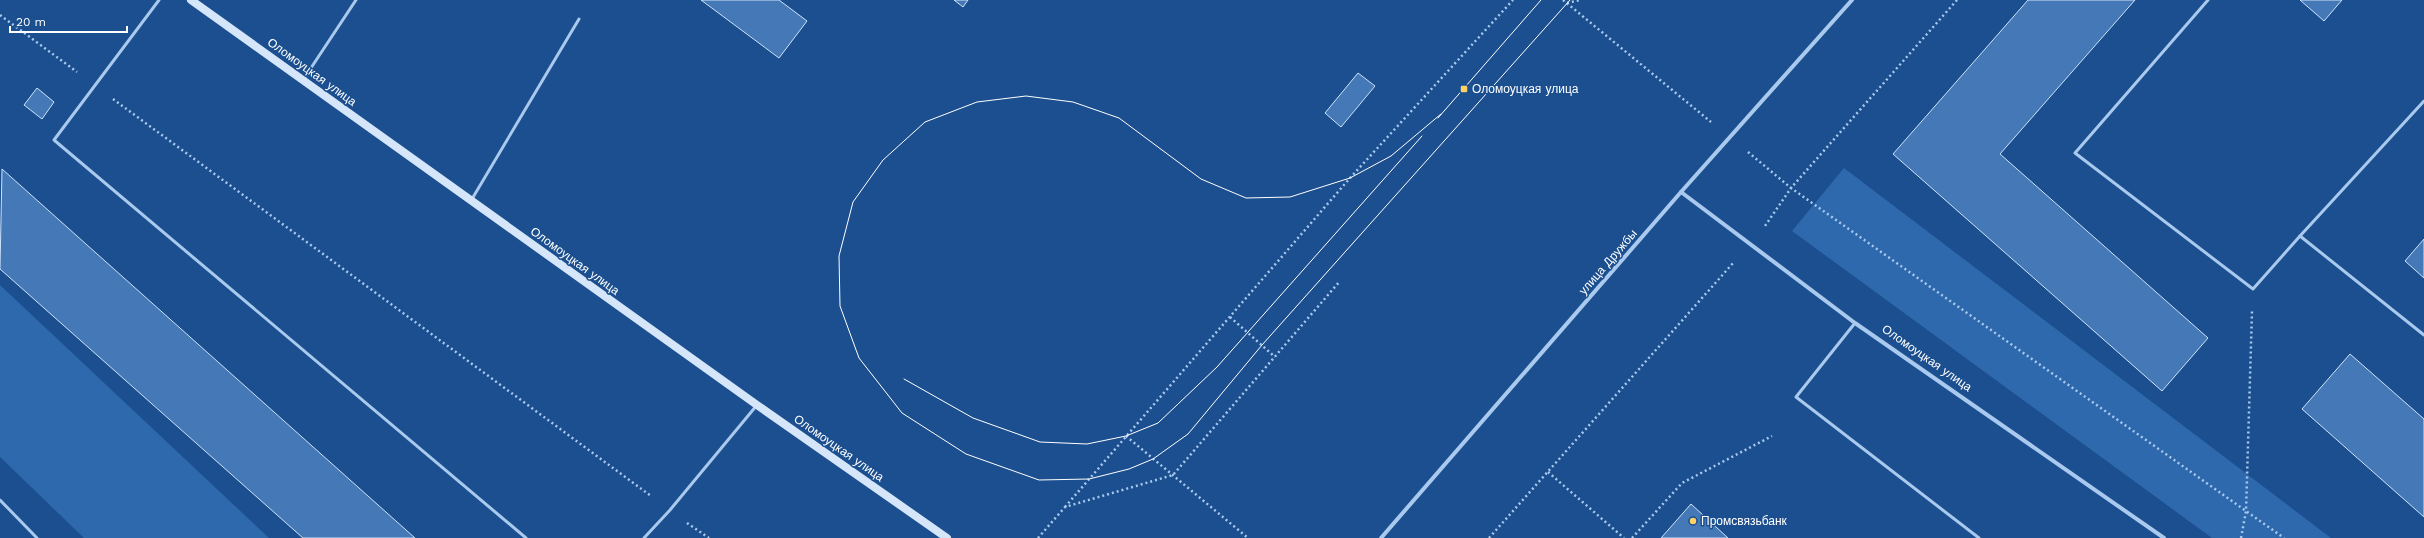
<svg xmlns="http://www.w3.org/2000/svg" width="2424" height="538" viewBox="0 0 2424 538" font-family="'Work Sans',sans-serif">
<rect width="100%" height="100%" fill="#1b4f8f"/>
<g fill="#2e69ad">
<path d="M1844,168L2331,538H2212L1792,231Z"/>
<path d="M0,285L269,538H84L0,457Z"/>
</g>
<g fill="#4478b7" stroke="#cfe3fa">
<path d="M701,0H779L807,21L779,58Z"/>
<path d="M954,0H968L963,7Z"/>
<path d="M2028,0H2135L2000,154L2208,338L2162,391L1893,154Z"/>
<path d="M2300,0H2342L2324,21Z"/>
<path d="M1358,73L1375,86L1341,127L1325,113Z"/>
<path d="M37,88L54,102L42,119L24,105Z"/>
<path d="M2,169L415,538H303L0,269Z"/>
<path d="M2424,239V278L2405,261Z"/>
<path d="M2350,354L2424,419V517L2302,409Z"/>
<path d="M1691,504L1728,538H1661Z"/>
</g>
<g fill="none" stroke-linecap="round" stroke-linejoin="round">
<g stroke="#a9c9ee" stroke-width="2.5" stroke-dasharray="2 3" stroke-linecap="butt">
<path d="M1563,0L1711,122"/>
<path d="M1957,0L1791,188L2284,538"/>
<path d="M1567,3L1580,0"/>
<path d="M0,15L77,72"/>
<path d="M113,99L651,496"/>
<path d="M1748,152L1791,188L1765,226"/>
<path d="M1230,317L1275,357"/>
<path d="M1126,436L1248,538"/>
<path d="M1548,472L1624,538"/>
<path d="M1065,507L1350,178L1513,0"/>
<path d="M687,523L709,538"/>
<path d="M1038,538L1065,507L1173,475L1340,281"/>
<path d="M1489,538L1734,262"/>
<path d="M1632,538L1682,483L1772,436"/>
<path d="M2241,538L2246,511L2252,311"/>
</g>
<g stroke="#a9c9ee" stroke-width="3">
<path d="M159,0L54,140L526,538"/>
<path d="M2208,0L2075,153L2253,289L2300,236L2424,335"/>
<path d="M303,80L356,0"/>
<path d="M472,199L579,19"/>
<path d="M2300,236L2424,101"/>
<path d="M1855,323L1796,397L1979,538"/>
<path d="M0,500L37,538"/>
<path d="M644,538L670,510L757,405"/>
</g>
<g stroke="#a9c9ee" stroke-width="4">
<path d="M1681,192L1855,323L2164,538"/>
<path d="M1381,538L1681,192L1852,0"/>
</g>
<path stroke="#d6e6fa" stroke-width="8" d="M191,0L757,405L947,538"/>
<g stroke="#fff" stroke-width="1">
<path d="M1441,114L1391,156L1350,178L1290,197L1246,198L1201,179L1119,118L1073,102L1026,96L977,102L925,122L883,160L853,202L839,256L840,306L859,358L902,413L966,454L1039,480L1089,479L1129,469L1153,459L1188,434L1262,345L1570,0"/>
<path d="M1438,118L1541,0"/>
<path d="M904,379L973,418L1040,442L1087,444L1126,436L1158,423L1217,367L1422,136"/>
</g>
</g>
<g fill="#ffd166" stroke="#1b4f8f" stroke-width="1.5">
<rect x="1460" y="85" width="8" height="8" rx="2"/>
<circle cx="1693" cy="521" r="4"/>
</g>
<g text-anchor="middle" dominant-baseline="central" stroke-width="3" stroke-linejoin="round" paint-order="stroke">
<g font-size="12" fill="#fff" stroke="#1b4f8f">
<text transform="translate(312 72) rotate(36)">Оломоуцкая улица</text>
<text transform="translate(575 261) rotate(36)">Оломоуцкая улица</text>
<text transform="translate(1608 262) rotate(-49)">улица Дружбы</text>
<text transform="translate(1927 358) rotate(35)">Оломоуцкая улица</text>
<text transform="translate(839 448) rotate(35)">Оломоуцкая улица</text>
</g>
<g font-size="12" fill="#fff" stroke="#1b4f8f" text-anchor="start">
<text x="1472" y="89">Оломоуцкая улица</text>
<text x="1701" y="521">Промсвязьбанк</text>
</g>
</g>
<path d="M10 26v6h117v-6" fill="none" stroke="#ffffff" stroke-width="2"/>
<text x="16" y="26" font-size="12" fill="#ffffff" stroke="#1b4f8f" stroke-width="3" paint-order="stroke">20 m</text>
</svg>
